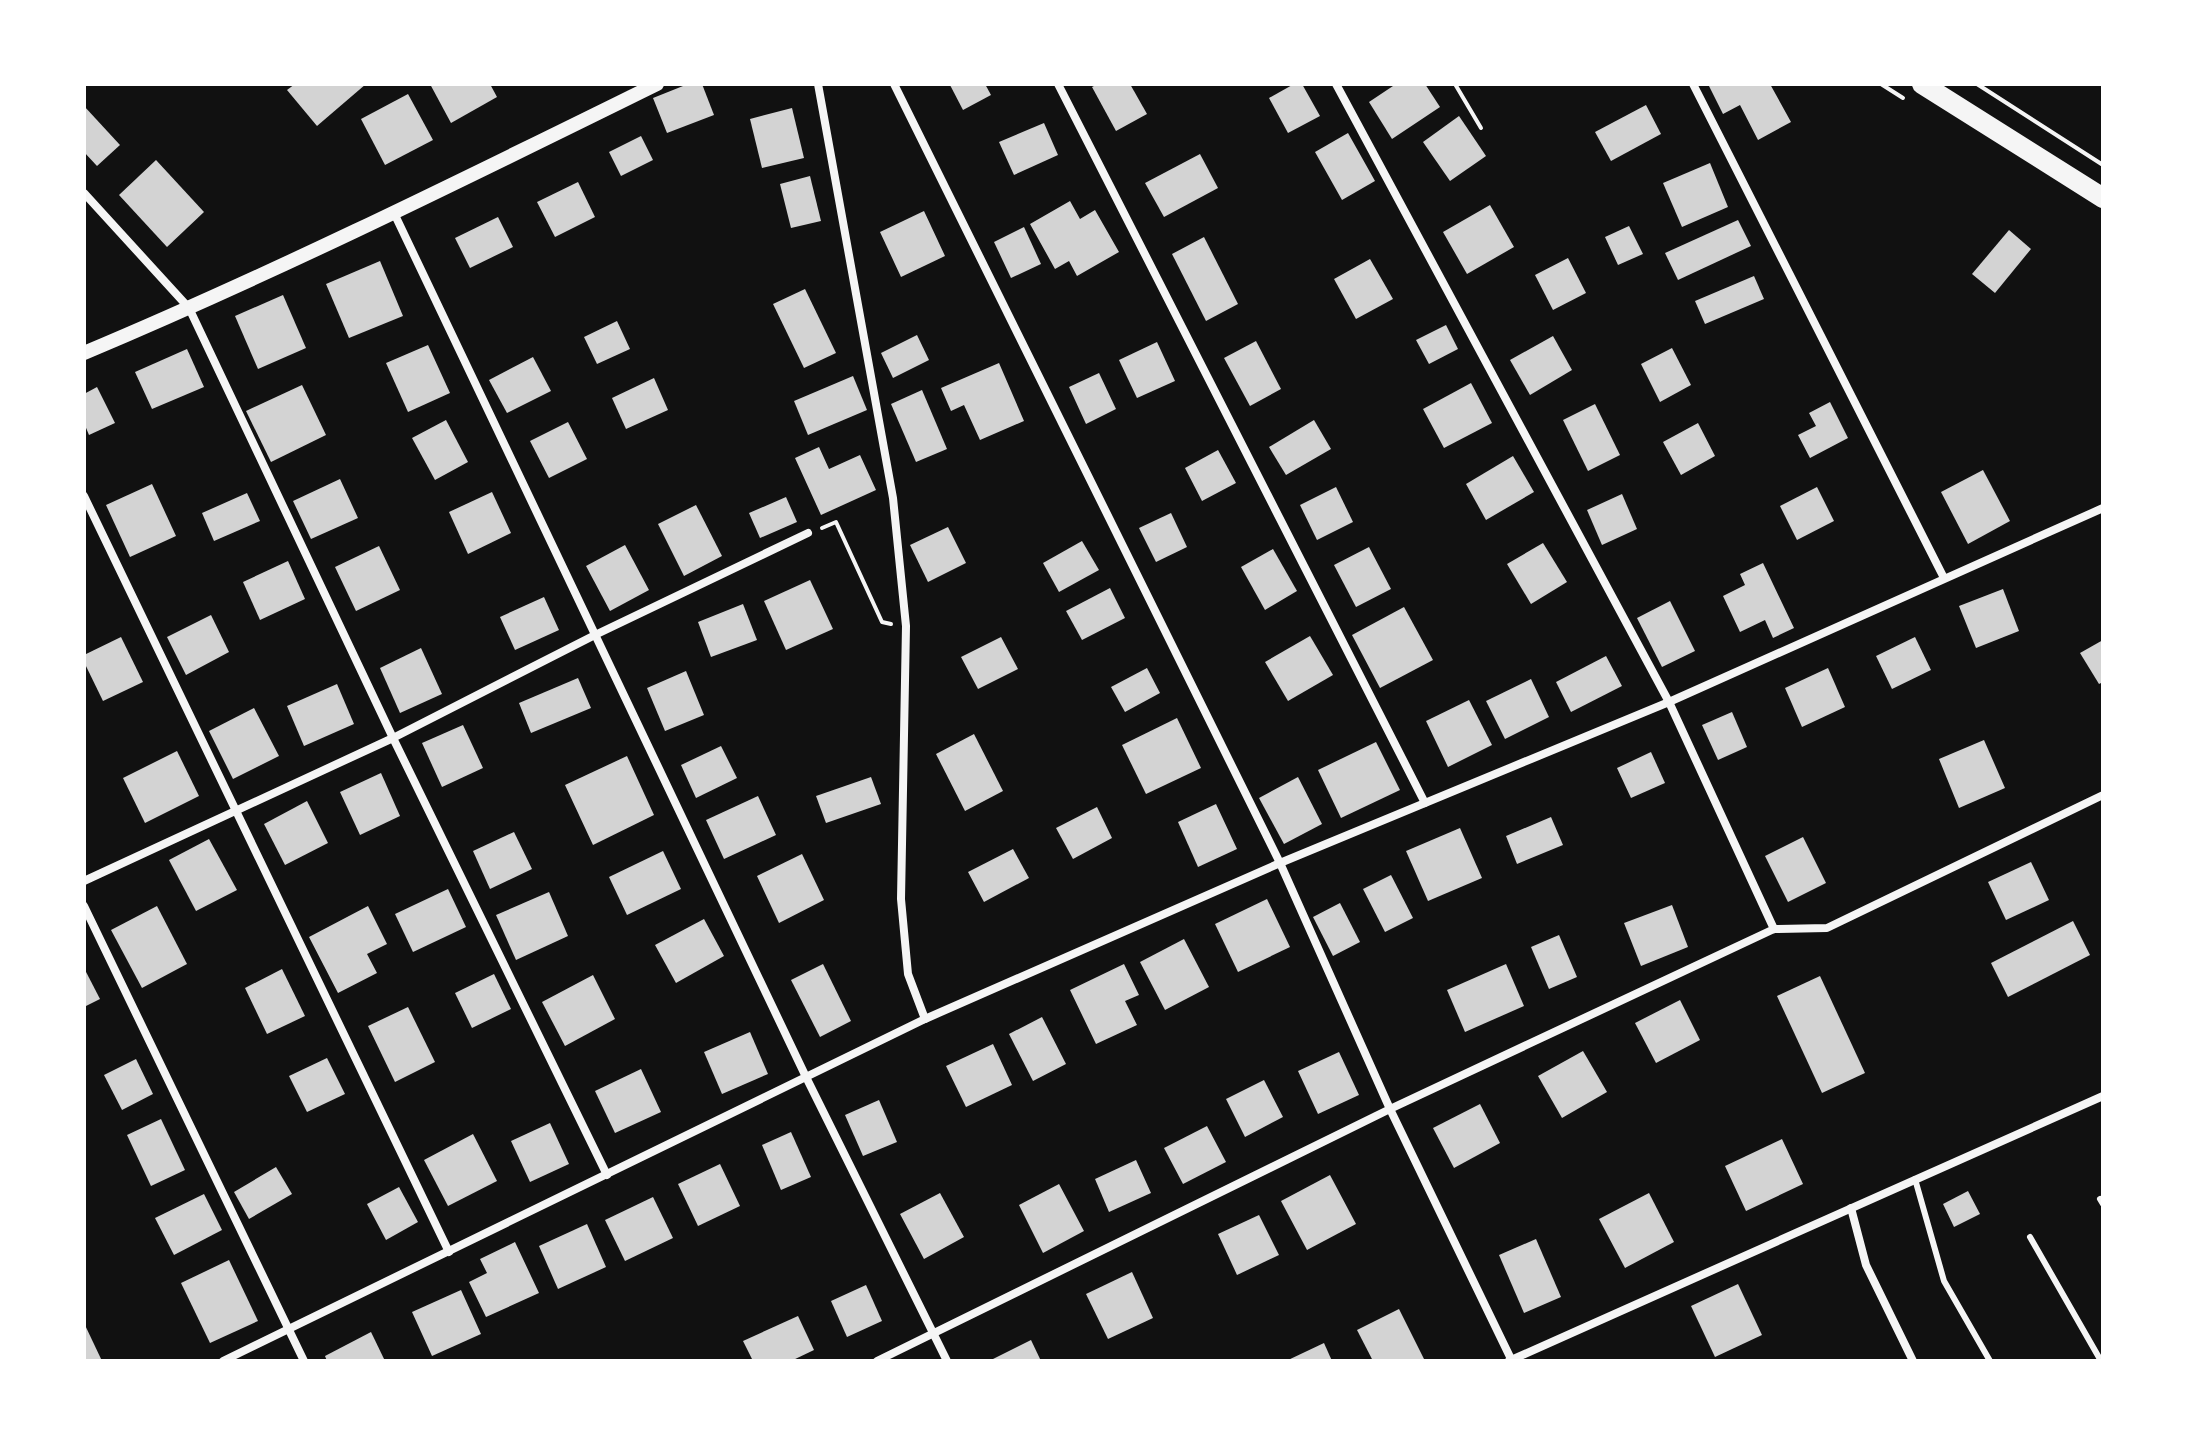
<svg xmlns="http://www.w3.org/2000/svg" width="2187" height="1445" viewBox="0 0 2187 1445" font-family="Roboto,sans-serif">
<rect width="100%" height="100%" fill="#111"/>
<g fill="#d3d3d3">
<path d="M295,84H366L317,126L287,90Z"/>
<path d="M430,84H490L497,97L451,123Z"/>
<path d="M688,84H702L714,115L667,133L653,98Z"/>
<path d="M953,84H985L991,95L963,110L950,85Z"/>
<path d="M1098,84H1130L1147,114L1116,131L1092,87Z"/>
<path d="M1294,84H1302L1320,116L1288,133L1269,98Z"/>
<path d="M1396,84H1425L1440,107L1392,139L1369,102Z"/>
<path d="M1708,84H1770L1791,122L1758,140L1740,105L1723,114Z"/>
<path d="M408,94L433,140L385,165L361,119Z"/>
<path d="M1646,105L1661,134L1611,161L1595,132Z"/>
<path d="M84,106L120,145L97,166L84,152Z"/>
<path d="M792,108L804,158L762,168L750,119Z"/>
<path d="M1459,116L1486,156L1450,181L1423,142Z"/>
<path d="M1044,123L1058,155L1014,175L999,142Z"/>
<path d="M1348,133L1375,181L1342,200L1315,152Z"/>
<path d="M641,136L653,160L621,176L609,152Z"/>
<path d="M1200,154L1218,188L1164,217L1145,183Z"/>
<path d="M156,160L204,212L167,247L119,195Z"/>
<path d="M1710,163L1728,207L1682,227L1663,183Z"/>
<path d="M810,176L821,221L791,228L780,184Z"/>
<path d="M578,182L595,217L555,237L537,202Z"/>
<path d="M1070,201L1080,219L1095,210L1119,252L1077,276L1069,261L1055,269L1030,224Z"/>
<path d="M1490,205L1514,247L1467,274L1443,232Z"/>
<path d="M924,211L945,256L901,277L880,232Z"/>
<path d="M498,217L513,247L470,268L455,238Z"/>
<path d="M1738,220L1751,246L1678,280L1665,253Z"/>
<path d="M1629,226L1643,254L1618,265L1605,237Z"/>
<path d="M1024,227L1041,264L1011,278L994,242Z"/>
<path d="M2009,230L2031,249L1995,293L1972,274Z"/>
<path d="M1204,237L1238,304L1206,321L1172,254Z"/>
<path d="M1568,258L1586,293L1553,310L1535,275Z"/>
<path d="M1370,259L1393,299L1356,319L1334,279Z"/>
<path d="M380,261L403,316L349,338L326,284Z"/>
<path d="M1754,276L1764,299L1705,324L1695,301Z"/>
<path d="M805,289L836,353L804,368L773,304Z"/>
<path d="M283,295L306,348L258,369L235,316Z"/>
<path d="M617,321L630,349L597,364L584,337Z"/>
<path d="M1446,325L1458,349L1429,364L1416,340Z"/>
<path d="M917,335L929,360L893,378L881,353Z"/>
<path d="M1553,336L1572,370L1530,395L1510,360Z"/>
<path d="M1256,341L1281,389L1250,406L1224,358Z"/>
<path d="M1157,342L1175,381L1137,398L1119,360Z"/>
<path d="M428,345L450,393L408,412L386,363Z"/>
<path d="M1672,348L1691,385L1660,402L1641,364Z"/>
<path d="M187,349L204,387L152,409L135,372Z"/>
<path d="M533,357L551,391L507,413L489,380Z"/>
<path d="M999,363L1024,421L980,440L964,405L951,411L941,388Z"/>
<path d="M1099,373L1116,409L1086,424L1069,387Z"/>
<path d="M853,376L867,410L808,435L794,401Z"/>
<path d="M654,378L668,410L626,429L612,398Z"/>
<path d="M1471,383L1492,423L1444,448L1423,409Z"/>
<path d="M302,385L326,435L271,462L246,411Z"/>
<path d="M97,387L115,423L89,435L84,423V394Z"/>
<path d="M922,390L947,449L916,462L891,404Z"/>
<path d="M1830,402L1848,438L1810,458L1798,435L1816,426L1809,413Z"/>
<path d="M1595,404L1620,455L1588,471L1563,420Z"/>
<path d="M446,420L468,462L435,480L412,438Z"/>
<path d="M1314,420L1331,449L1286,475L1269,447Z"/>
<path d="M568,422L587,459L549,478L530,441Z"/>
<path d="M1698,423L1715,456L1681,475L1663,442Z"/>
<path d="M819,447L829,469L860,455L876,490L821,515L795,458Z"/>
<path d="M1218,450L1236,483L1202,501L1185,468Z"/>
<path d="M1513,456L1534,492L1486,520L1466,484Z"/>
<path d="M1983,470L2010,521L1968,544L1941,492Z"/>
<path d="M340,479L358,518L311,539L293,501Z"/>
<path d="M152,484L176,536L130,557L106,505Z"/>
<path d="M1336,487L1353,522L1317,540L1300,505Z"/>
<path d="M1817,487L1834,521L1797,540L1780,506Z"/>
<path d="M492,492L511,533L468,554L449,512Z"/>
<path d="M247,493L260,521L214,541L202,513Z"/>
<path d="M1622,494L1637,529L1602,545L1587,510Z"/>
<path d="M786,497L797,522L760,538L749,513Z"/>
<path d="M696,505L722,556L684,576L658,524Z"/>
<path d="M1171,513L1187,547L1156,562L1139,528Z"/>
<path d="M948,527L966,563L928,582L910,545Z"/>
<path d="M1082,541L1099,570L1059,592L1043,563Z"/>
<path d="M1543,543L1567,582L1531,604L1507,564Z"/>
<path d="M625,545L649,590L610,611L586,566Z"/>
<path d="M379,546L400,590L356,611L335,567Z"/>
<path d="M1369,547L1391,589L1356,607L1334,565Z"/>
<path d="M1273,549L1297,591L1265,610L1241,567Z"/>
<path d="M288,561L305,599L260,620L243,582Z"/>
<path d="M1763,563L1794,628L1773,638L1765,620L1740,632L1723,596L1745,585L1740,574Z"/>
<path d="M810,580L833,629L786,650L764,601Z"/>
<path d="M1110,588L1125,618L1082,640L1066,611Z"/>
<path d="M2003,589L2019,631L1976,648L1959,606Z"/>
<path d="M544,597L559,630L515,650L500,617Z"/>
<path d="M1670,601L1695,651L1662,667L1637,618Z"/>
<path d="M743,604L757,640L711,657L698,622Z"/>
<path d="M1404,607L1433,660L1380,688L1352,635Z"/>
<path d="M211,615L229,652L186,675L167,637Z"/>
<path d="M1310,636L1333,675L1288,701L1265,662Z"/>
<path d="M121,637L143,682L103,701L84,662V655Z"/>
<path d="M1001,637L1018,669L978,689L961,657Z"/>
<path d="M1915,637L1931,670L1892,689L1876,656Z"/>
<path d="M2103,640V682L2099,684L2080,653Z"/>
<path d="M421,648L442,694L400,713L380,668Z"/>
<path d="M1606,656L1622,686L1571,712L1556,682Z"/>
<path d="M1147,668L1160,693L1125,712L1111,687Z"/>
<path d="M1828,668L1845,707L1802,727L1785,688Z"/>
<path d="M686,671L704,715L665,731L647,688Z"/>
<path d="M578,678L591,708L531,733L519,703Z"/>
<path d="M1531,679L1549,717L1505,739L1486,701Z"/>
<path d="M337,684L354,724L304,746L287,706Z"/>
<path d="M1469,700L1492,745L1448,767L1426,721Z"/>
<path d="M254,708L279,756L233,779L209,731Z"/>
<path d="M1732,712L1747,747L1718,760L1702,725Z"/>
<path d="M1177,718L1201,768L1146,794L1122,745Z"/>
<path d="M463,725L483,768L442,787L422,743Z"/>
<path d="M974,734L1003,791L965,811L936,754Z"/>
<path d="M1984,740L2005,788L1959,808L1939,759Z"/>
<path d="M1376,742L1400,790L1341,818L1318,770Z"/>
<path d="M721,746L737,778L696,798L681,765Z"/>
<path d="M177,751L199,796L145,823L123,778Z"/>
<path d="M1651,752L1665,783L1631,798L1617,768Z"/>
<path d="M627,756L654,815L593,845L565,785Z"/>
<path d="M381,773L400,816L360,835L340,792Z"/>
<path d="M871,777L881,804L826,823L816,796Z"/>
<path d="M1298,777L1322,824L1284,844L1259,798Z"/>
<path d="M758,796L776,835L724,859L706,820Z"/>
<path d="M307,801L328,843L285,865L264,824Z"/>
<path d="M1216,804L1237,849L1198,867L1178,822Z"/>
<path d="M1097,807L1112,838L1073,859L1056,828Z"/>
<path d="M1551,817L1563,845L1517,864L1506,836Z"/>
<path d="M1460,828L1482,878L1428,901L1406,851Z"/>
<path d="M514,832L532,869L490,889L473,851Z"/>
<path d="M1803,837L1826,883L1788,902L1765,856Z"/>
<path d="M209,839L237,890L196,911L169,860Z"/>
<path d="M1013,849L1029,878L984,902L968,872Z"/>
<path d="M663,851L681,889L627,915L609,877Z"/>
<path d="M802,854L824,900L779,923L757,876Z"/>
<path d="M2031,862L2049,900L2006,920L1988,882Z"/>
<path d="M1391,875L1413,918L1385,932L1363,889Z"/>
<path d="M448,889L466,927L413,952L395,914Z"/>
<path d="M549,892L568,936L516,960L496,915Z"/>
<path d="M1267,899L1290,947L1238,972L1215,924Z"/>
<path d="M1340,903L1360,942L1333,956L1313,917Z"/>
<path d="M1672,905L1688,947L1641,966L1624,923Z"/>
<path d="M157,906L187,964L142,988L111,930Z"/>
<path d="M368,906L387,944L367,954L377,973L338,993L309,937Z"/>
<path d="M704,919L724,956L676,983L655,945Z"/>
<path d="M2073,921L2090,955L2008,997L1991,963Z"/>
<path d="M1559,935L1577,977L1549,989L1531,947Z"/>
<path d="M1184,939L1209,987L1165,1010L1140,962Z"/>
<path d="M823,964L851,1021L820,1037L791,980Z"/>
<path d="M1124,964L1139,995L1125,1001L1137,1025L1096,1044L1070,990Z"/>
<path d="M1506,964L1524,1006L1465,1032L1447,990Z"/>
<path d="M84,968L100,999L84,1007Z"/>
<path d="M282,969L305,1016L267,1034L245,988Z"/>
<path d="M494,974L511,1009L472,1028L455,993Z"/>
<path d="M593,975L615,1019L565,1046L542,1002Z"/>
<path d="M1820,976L1865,1073L1822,1093L1777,996Z"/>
<path d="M1680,1000L1700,1040L1656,1063L1635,1023Z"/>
<path d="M408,1007L435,1062L395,1082L368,1026Z"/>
<path d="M1042,1017L1066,1064L1033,1081L1009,1034Z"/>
<path d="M750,1032L768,1074L722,1094L704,1052Z"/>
<path d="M993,1044L1012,1085L966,1107L946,1066Z"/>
<path d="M1583,1051L1607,1092L1562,1118L1538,1076Z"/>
<path d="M1339,1052L1359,1095L1318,1114L1298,1071Z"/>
<path d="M327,1058L345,1094L307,1112L289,1076Z"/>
<path d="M136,1059L153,1094L122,1110L104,1075Z"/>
<path d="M641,1069L661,1112L615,1133L595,1091Z"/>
<path d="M1264,1080L1283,1117L1245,1137L1226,1099Z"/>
<path d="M879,1100L897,1142L863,1156L845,1115Z"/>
<path d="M1480,1104L1500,1143L1454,1168L1433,1128Z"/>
<path d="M161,1119L185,1170L151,1186L127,1135Z"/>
<path d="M550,1123L569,1164L530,1182L511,1141Z"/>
<path d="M1207,1126L1226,1162L1183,1184L1164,1148Z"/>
<path d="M791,1132L811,1177L781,1190L762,1145Z"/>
<path d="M473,1134L497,1181L448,1206L424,1160Z"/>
<path d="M1782,1139L1803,1184L1746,1211L1725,1166Z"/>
<path d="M1136,1160L1151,1193L1109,1212L1095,1179Z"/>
<path d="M720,1164L740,1206L698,1226L678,1184Z"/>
<path d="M276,1167L292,1194L249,1219L234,1192Z"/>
<path d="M1330,1175L1356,1224L1307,1250L1281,1201Z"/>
<path d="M1059,1184L1084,1231L1043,1253L1019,1205Z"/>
<path d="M399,1187L418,1222L386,1240L367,1204Z"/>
<path d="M1968,1191L1980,1214L1954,1227L1943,1204Z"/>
<path d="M940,1193L964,1237L924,1259L900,1214Z"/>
<path d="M1649,1193L1674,1242L1625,1268L1599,1219Z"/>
<path d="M204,1194L222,1230L174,1255L155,1218Z"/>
<path d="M653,1197L673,1238L625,1261L605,1220Z"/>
<path d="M1259,1215L1279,1255L1237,1275L1218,1234Z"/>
<path d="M587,1224L606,1267L558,1289L539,1246Z"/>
<path d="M1536,1239L1561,1297L1524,1313L1499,1255Z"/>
<path d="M515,1242L539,1293L486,1317L469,1282L487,1273L480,1259Z"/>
<path d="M229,1260L258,1321L210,1343L181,1283Z"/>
<path d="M1132,1272L1153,1318L1108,1339L1086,1294Z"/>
<path d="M1738,1284L1762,1335L1715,1357L1691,1306Z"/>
<path d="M866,1285L882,1321L847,1337L831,1301Z"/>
<path d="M461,1290L481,1334L432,1356L412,1312Z"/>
<path d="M1399,1309L1424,1359L1373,1361L1357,1330Z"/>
<path d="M798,1316L814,1350L791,1361H753L743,1341Z"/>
<path d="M84,1323L102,1361H84Z"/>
<path d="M371,1332L385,1361H327L325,1356Z"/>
<path d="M1031,1340L1041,1361H989Z"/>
<path d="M1324,1343L1332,1361H1286Z"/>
</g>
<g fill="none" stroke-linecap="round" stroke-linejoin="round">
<g stroke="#f5f5f5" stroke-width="4">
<path d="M1455,84L1481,128"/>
<path d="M1881,84L1903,98"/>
<path d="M1977,84L2103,165"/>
<path d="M822,528L836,522L882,622L891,624"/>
</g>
<g stroke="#f5f5f5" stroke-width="6">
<path d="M1915,1179L1944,1281L1990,1361"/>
<path d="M2100,1199L2103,1204"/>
<path d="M2030,1237L2101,1361"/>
</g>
<g stroke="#f5f5f5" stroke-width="8">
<path d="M818,84L893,498L906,626L901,899L908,974L925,1019"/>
<path d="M894,84L1280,863L1390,1109L1512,1361"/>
<path d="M1058,84L1425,803"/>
<path d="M1336,84L1669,702L1774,929"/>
<path d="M1693,84L1944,578"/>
<path d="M84,193L189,308L393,738L607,1175"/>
<path d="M394,213L806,1077L947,1361"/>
<path d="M84,496L449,1252"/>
<path d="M84,881L393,738L595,635L808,533"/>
<path d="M84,906L304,1361"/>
<path d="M1851,1208L1866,1265L1913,1361"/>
<path d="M223,1361L925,1019L1280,863L1669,702L2103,508"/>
<path d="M877,1361L1390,1109L1774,929L1827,928L2103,795"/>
<path d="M1509,1361L2103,1096"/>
</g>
<path stroke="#f5f5f5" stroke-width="14" d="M84,353C279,271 468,177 657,84"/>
<path stroke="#f5f5f5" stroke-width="20" d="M1922,84L2103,198"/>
</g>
<rect width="2187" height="1445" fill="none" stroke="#ffffff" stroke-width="172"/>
</svg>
